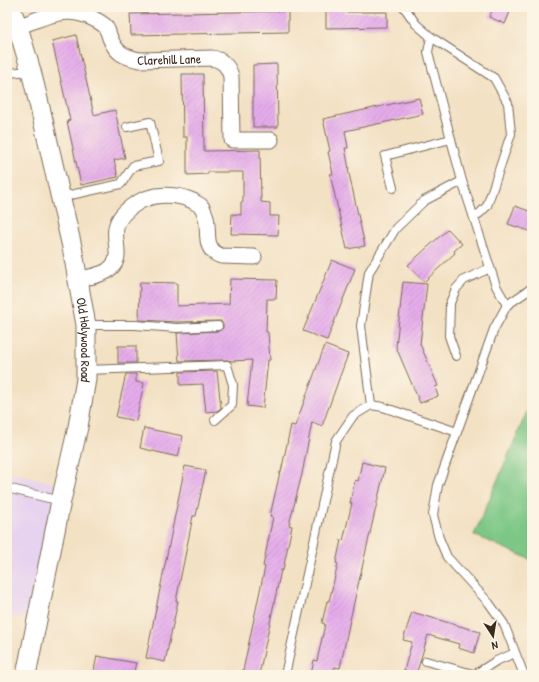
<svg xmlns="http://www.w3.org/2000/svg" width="539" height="682" viewBox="0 0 539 682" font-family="'Patrick Hand',sans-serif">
<defs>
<pattern id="building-hatch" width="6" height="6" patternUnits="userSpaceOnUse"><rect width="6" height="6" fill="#e5aceb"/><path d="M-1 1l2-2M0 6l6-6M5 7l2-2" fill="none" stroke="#c594c9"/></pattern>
</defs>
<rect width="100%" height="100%" fill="#fcf5e5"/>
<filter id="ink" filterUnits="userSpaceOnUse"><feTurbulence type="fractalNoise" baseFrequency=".025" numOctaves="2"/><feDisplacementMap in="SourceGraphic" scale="8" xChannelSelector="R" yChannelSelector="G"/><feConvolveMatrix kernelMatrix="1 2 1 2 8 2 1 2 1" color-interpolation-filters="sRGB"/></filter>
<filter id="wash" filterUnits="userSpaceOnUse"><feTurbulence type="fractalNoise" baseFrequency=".012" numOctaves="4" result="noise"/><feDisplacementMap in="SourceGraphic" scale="16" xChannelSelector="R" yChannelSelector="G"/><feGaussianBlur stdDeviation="0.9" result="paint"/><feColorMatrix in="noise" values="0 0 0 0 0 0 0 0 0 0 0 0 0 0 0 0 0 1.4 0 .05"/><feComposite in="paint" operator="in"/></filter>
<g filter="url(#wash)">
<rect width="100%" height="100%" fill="#f3e1c4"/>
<path fill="#e7d2ef" d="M7,471L65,486L61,501L24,619L7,615Z"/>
<path fill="#7cc785" stroke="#5c7852" d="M532,400V560L474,535Z"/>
<g id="blocks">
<g fill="url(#building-hatch)">
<path d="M326,7H345V12H387V27L326,28Z"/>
<path d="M494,7H512L505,24L489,17Z"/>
<path d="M288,11V32L131,35L130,14Z"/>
<path d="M76,35L94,115L115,110L125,158L114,160L118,177L81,185L67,121L70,120L52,41Z"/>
<path d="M277,64L278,127H253V65Z"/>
<path d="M182,74H203L204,151L260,150L261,202L270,203V216H279L278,235L231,234L232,214L241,215V202H243V172H208V174L187,175V137H183Z"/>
<path d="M419,98L423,114L345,131L348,148H345L349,169H348L365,246L347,249L330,174H333L328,152L330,151L323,119Z"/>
<path d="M515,206L532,212V232L508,224Z"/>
<path d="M448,229L462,244L454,251L455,253L424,282L408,265Z"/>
<path d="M332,260L355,269L327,340L303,331Z"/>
<path d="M230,279L277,280L276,299H267L266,332H268L270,360H268L263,408L247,406L252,360L231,361L227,360L179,361L177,333L219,331L223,328V325L221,321L177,322L139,320L140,282L177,283V306L229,304Z"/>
<path d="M403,282L427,284L420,344L438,386L435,387L438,396L420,403L396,347Z"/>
<path d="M325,345L348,354L322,426L312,422L302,474L289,525L292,526L283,570H281L259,675H242L265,567L263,566L273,517L270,516L280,472H281L291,425L295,426Z"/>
<rect x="118" y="346" width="18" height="17"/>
<path d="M217,371L221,408L217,411L206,412L203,384L180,385V372Z"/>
<path d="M126,374H136V382L144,383L136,421L116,417Z"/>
<path d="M144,428L183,436L178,457L140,448Z"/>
<path d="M362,462L385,468L350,620L340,668L335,667L333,675H311L314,660L317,661L325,624L322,623L327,601H329L338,564L336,563L341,540L343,541L352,503H350L353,489L355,480L358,481Z"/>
<path d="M185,466L206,470L196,516H193L176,601H178L165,662L146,658Z"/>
<path d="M412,612L480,632L474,653L458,648L459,644L428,635L416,675L403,674L412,642L403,640Z"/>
<path d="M97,656L136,663L133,675H93Z"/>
</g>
</g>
</g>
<g filter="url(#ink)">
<use href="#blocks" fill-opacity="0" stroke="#7b6a58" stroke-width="1"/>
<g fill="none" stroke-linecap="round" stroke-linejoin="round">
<g stroke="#7b6a58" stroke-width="10">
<g id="service">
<path d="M404,7L416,24L431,37L494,78L508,103L511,134L487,206L480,213L474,217"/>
<path d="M431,37L428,52L462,181L496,286L507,305"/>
<path d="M7,73L31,71"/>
<path d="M393,188L385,156L451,139"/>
<path d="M61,197L121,184L133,166L159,161L150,122L127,127"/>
<path d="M86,325H135L177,328L218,326"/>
<path d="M456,356L449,336L450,303L456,289L464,280L490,268"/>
<path d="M86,370L227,365L233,385L232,405L215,420"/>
<path d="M371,405L361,326L369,272L396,228L424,201L462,181"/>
<path d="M7,488L61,501"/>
<path d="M426,661L473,674"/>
<path d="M285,675L336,441L353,416L371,405L383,407L457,432"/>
<path d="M474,675L496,661L515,653"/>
<path d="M524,675L504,624L489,603L447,557L439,538L433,515L438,485L494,329L507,305L532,288"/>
</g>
</g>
<g stroke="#7b6a58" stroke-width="17">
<g id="minor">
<path id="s1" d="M18,27C44,17 65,5 92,18C96,20 102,23 105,26C107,29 109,34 110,38C116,53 124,57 140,60L212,58C223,60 228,66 231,76L232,140H271"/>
<path d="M78,280C87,277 99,276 107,271C125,259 113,244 116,228C118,217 127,209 137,203C153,193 176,193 193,201C195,203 199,204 201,206C203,208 204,212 205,214C211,230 201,249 221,256L254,257"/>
</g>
</g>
<g stroke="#7b6a58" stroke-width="21">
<g id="tertiary">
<path id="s2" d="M10,7L18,27L31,71L43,120L72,247L86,325V379L78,427L61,501L26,675"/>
</g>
</g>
<use href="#service" stroke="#fff" stroke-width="8"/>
<use href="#minor" stroke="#fff" stroke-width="15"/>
<use href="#tertiary" stroke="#fff" stroke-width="19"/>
</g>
</g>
<g text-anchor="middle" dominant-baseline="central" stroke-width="3" stroke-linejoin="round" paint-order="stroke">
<g font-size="13" fill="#3b2a1e" stroke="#fcf5e5">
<text stroke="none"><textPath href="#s1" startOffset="174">Clarehill Lane</textPath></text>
<text stroke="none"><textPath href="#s2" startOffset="342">Old Holywood Road</textPath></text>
</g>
</g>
<rect width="539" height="682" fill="none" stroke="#fcf5e5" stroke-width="24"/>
<g transform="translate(493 636) rotate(168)" stroke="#fcf5e5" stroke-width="3" paint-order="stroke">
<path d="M0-3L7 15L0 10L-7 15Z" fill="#3b2a1e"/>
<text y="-6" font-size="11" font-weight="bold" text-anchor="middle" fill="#3b2a1e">N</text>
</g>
</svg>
